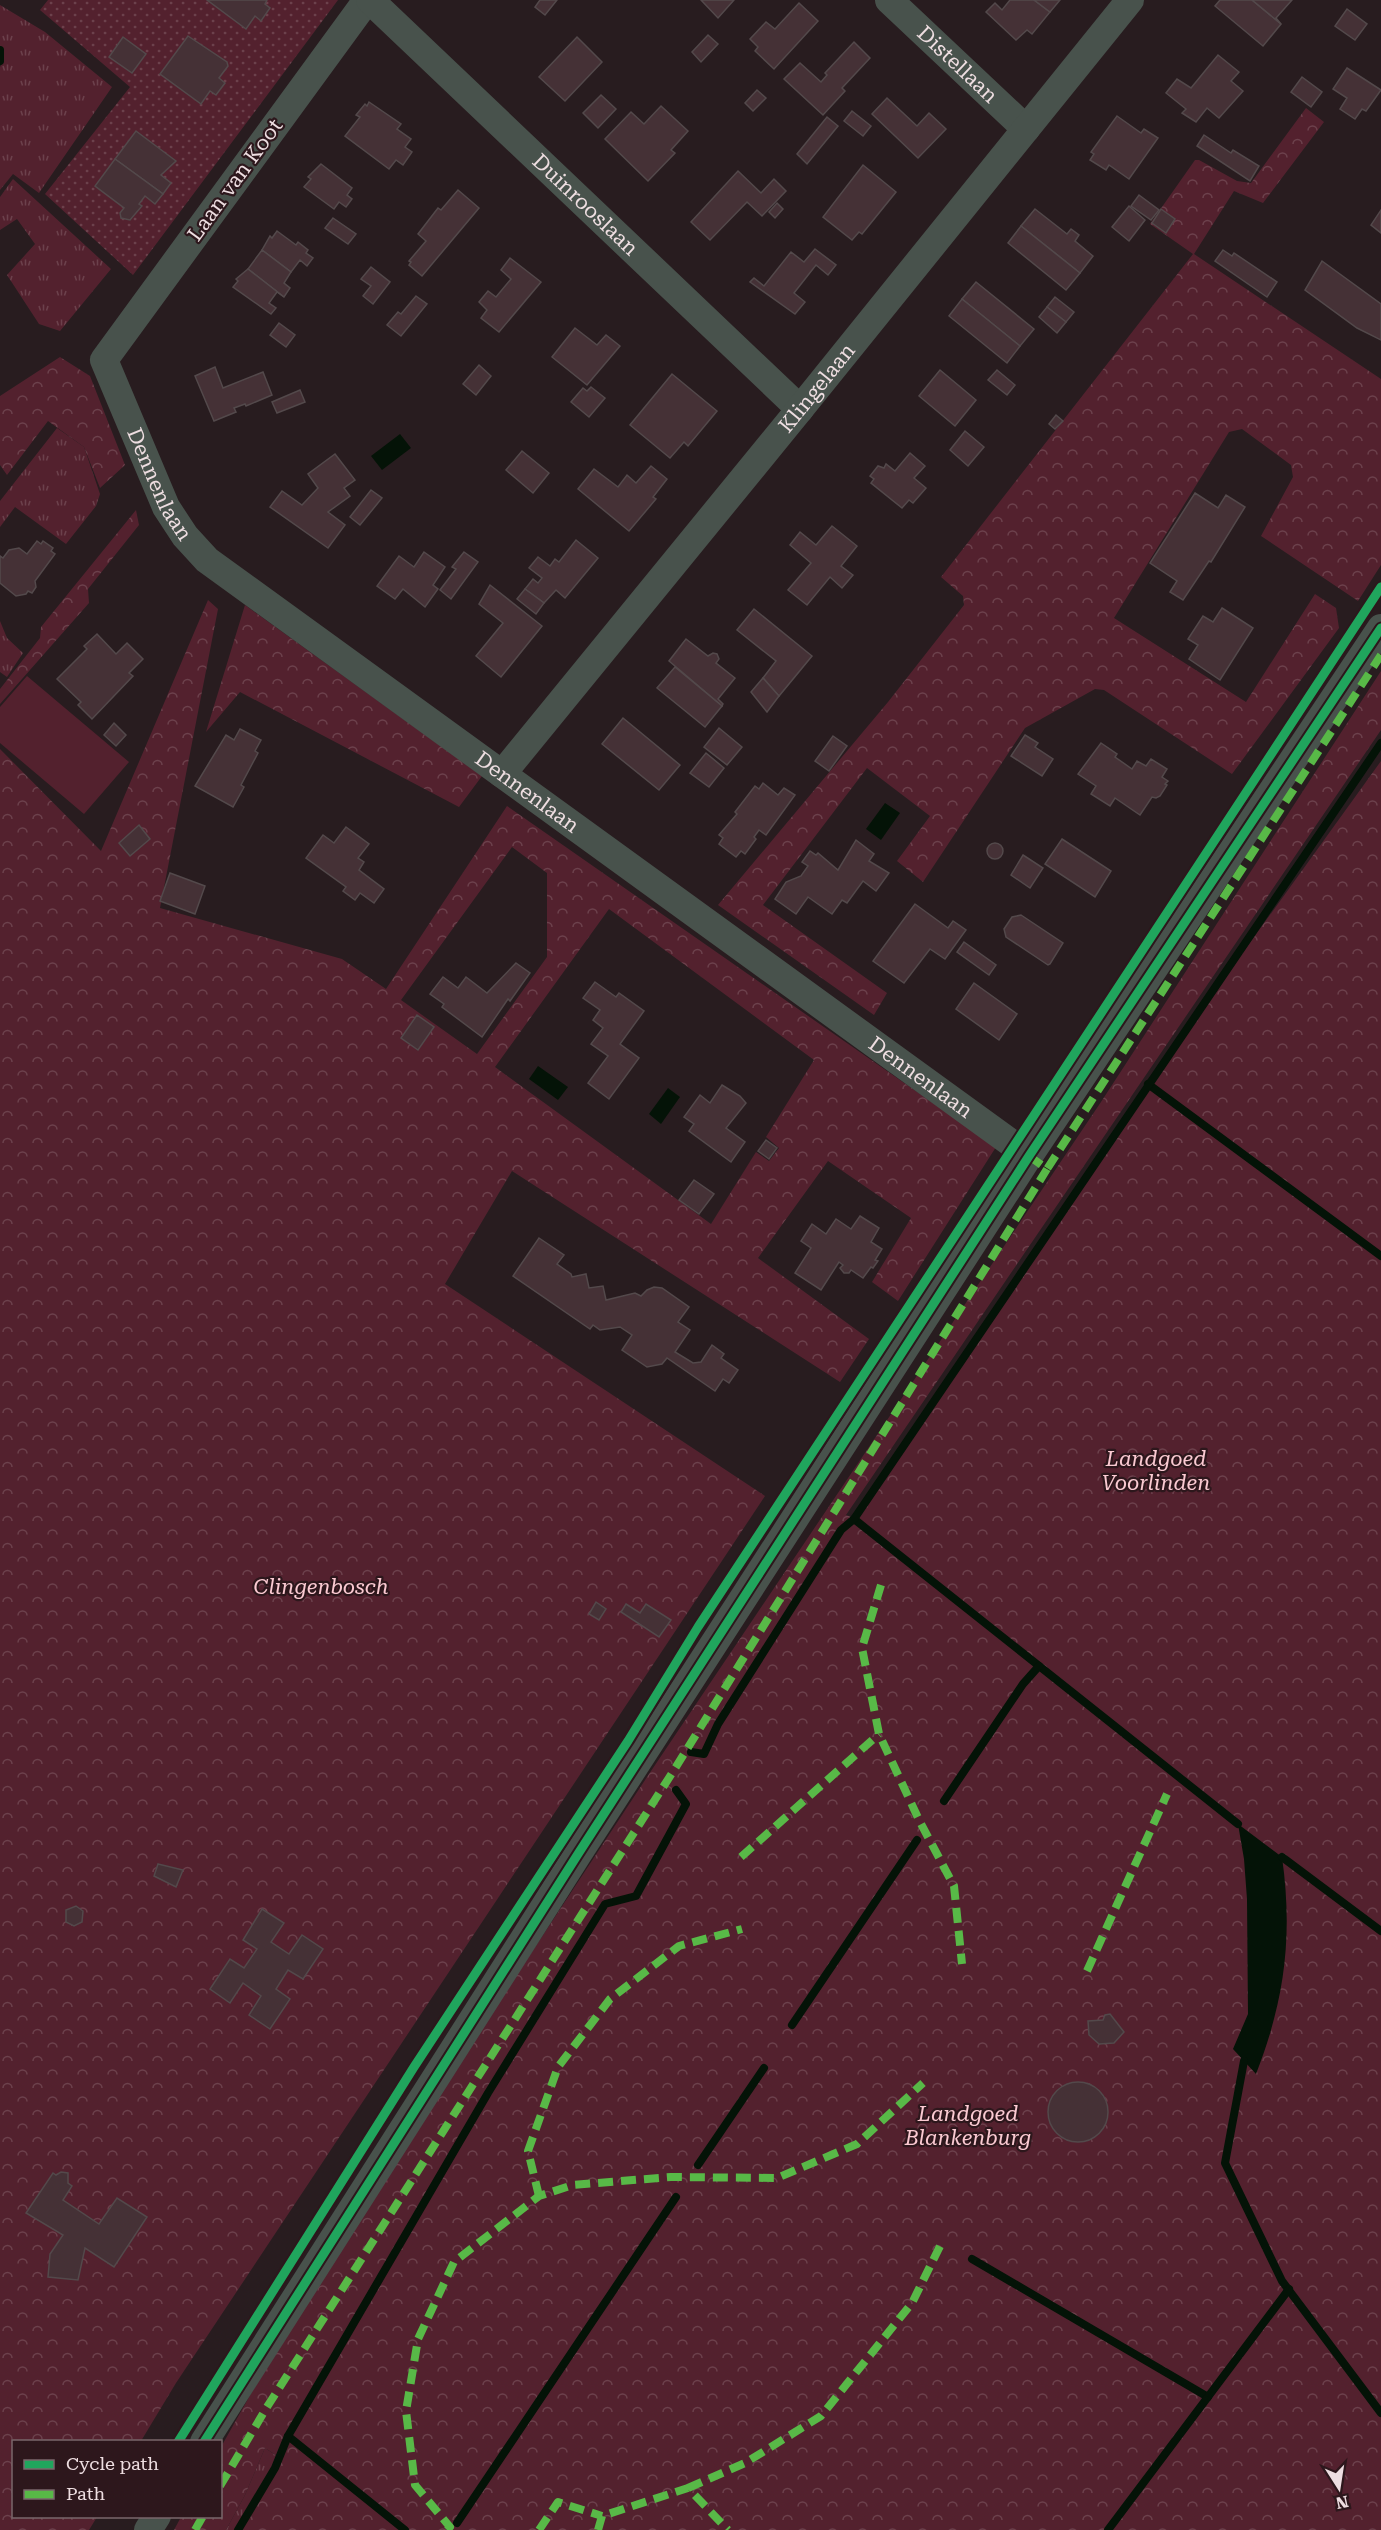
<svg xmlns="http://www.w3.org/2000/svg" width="1381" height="2530" viewBox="0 0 1381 2530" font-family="'Roboto Serif',serif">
<defs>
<pattern id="grass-tufts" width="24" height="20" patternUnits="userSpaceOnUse" patternTransform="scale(1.5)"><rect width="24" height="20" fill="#53212e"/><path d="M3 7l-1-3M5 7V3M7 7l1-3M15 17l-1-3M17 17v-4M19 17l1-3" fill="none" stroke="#6c414c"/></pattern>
<pattern id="forest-crowns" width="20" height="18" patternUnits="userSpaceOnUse" patternTransform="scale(1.5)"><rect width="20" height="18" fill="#53212e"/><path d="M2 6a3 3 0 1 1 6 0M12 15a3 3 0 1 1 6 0" fill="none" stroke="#6c414c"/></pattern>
<pattern id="garden-dots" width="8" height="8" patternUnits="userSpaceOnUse" patternTransform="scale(1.5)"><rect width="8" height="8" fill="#53212e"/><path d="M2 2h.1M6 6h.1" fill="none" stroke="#6c414c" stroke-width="1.8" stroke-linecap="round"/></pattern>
</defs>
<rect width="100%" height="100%" fill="#281c1f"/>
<g fill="url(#grass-tufts)">
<path d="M0,5L45,32L112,87L39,193L13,174L0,190V67L4,61V50L0,46Z"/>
<path d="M13,179L111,269L60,331L39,324L7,275L35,244L17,219L0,230V197Z"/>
<path d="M57,428L84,447L100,494L96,506L66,544L15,507L0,527V501Z"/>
<path d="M0,621L7,638L23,653L7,677L0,672Z"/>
<path d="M265,2448L388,2530H226L245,2495Z"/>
</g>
<g fill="url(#forest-crowns)" fill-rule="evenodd">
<path d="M1306,108L1324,122L1263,203L1234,191L1194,254L1381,379V565L1358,601L1261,536L1293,477L1291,465L1242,429L1229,432L1114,618L1246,702L1315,594L1336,608L1339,628L1232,774L1104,690L1095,689L1025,728L923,882L897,861L930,816L867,768L763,905L887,993L874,1015L718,905L888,702L964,605L963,596L941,577L1193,254L1150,224L1195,160H1199L1237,181L1251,183Z"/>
<path d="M60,357L90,376L125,465L100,488L84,447L48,421L7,475L0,465V396Z"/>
<path d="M136,510L139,525L88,589L89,603L0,704V689L40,638L41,627Z"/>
<path d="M208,600L218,609L160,908L342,959L386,989L507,806L996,1147L898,1301L872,1282L911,1218L828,1161L758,1258L869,1339L840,1382L512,1171L445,1284L765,1496L176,2383L141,2441L14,2442V2516L97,2517L89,2530H0V749L101,851ZM512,847L547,873V957L477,1054L401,1000ZM609,909L814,1060L766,1137L779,1148L769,1161L756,1152L711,1224L495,1067Z"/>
<path d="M245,605L482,776L459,807L240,692L206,732Z"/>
<path d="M1381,671V730L846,1515L854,1518L1148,1084L1381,761V2530H238L279,2457L265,2448L245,2495L226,2530H174L181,2517L220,2516L221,2447L253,2390L445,2084L649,1774L1101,1102Z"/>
</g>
<path fill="url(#garden-dots)" d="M48,0H338L133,275L45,194L130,87L40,10Z"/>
<path fill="#53212e" d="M27,676L129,762L84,814L0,743V707Z"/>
<g fill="#041307">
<path d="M400,434L411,448L382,470L371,456Z"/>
<path d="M885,803L900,813L881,840L866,829Z"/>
<path d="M538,1066L568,1087L558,1100L529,1079Z"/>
<path d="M668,1088L680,1097L661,1124L649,1114Z"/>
<path d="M1238,1824L1282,1857C1293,1935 1285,2000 1256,2074L1233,2049L1248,2014L1247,1899L1244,1859Z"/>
</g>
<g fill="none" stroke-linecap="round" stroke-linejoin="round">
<g stroke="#041307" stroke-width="8">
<path d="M0,50V61"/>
<path d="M1148,1084L1381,1256"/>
<path d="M854,1519L1238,1824"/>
<path d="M691,1752L704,1754L718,1724L841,1530L854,1519L1381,743"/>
<path d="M944,1801L1023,1684L1039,1666"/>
<path d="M1282,1857L1381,1931"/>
<path d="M792,2025L917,1840"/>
<path d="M1244,2061L1225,2163L1282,2281L1381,2413"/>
<path d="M698,2165L764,2068"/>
<path d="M972,2259L1208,2397"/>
<path d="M288,2436L405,2530"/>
<path d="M457,2523L676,2197"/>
<path d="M238,2530L275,2468L288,2436L488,2093L605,1904L636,1896L686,1804L676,1790"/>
<path d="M1108,2530L1289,2289"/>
</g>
</g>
<g fill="#453136" stroke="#53494b" stroke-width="1.5">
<path d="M207,0H267L265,4L270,8L261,21L255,16L246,29Z"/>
<path d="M540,0H557L545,15L535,7Z"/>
<path d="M701,0H734L718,18Z"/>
<path d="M1010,0H1034L1050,12L1032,34L1027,30L1016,40L986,12L995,3L1002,10Z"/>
<path d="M1034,0H1060L1050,12Z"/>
<path d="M1220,0H1252L1281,24L1263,46L1215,6Z"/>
<path d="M1252,0H1292L1276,18L1281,24Z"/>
<path d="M799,3L818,21L774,69L755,51L758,47L750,39L766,22L775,29Z"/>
<path d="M1347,9L1367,24L1355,40L1335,26Z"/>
<path d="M708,35L718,44L701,62L692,52Z"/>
<path d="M188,36L227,62L228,66L219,78L225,83L216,95L210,91L201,104L160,74Z"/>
<path d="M123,37L146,54L132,73L109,57Z"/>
<path d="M577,37L602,62L565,101L539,77Z"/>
<path d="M854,42L870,58L842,88L845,91L823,115L784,79L800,63L821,82L827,75L825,73Z"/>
<path d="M1218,55L1239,72L1231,81L1243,91L1219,118L1207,108L1196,122L1182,113L1186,109L1166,93L1177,79L1191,88Z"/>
<path d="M1347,68L1381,90L1366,111L1362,109L1355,119L1340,109L1347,98L1333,89Z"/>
<path d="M1302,77L1322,92L1311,107L1291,92Z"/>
<path d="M757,90L766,98L753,111L745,103Z"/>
<path d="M601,95L616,109L598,128L583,113Z"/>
<path d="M887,98L917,126L929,113L946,129L918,158L872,114Z"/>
<path d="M369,102L401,124L397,129L411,139L405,147L412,152L403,165L396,160L389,169L345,136L360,117L356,115L365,104L367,106Z"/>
<path d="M661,106L688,131L671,150L675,153L648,181L605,139L631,112L644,124Z"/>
<path d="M852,111L871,126L863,136L844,121Z"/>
<path d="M1117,116L1141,133L1144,129L1158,138L1129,179L1109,165L1106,170L1090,160L1094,154L1091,152Z"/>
<path d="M827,117L838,126L807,164L797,154Z"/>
<path d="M136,131L176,161L161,175L171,183L163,194L115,159Z"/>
<path d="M1204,135L1231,153L1233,150L1259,166L1250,181L1197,146Z"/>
<path d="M115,159L163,194L155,204L145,196L139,204L142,206L130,220L121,218L120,213L124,208L95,186Z"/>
<path d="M321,164L352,188L347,195L352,199L346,207L339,202L334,209L304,187L311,179L308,177Z"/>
<path d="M863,165L896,192L862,234L859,232L852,240L823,217Z"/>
<path d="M738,171L761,193L774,179L786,191L762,216L747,202L710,240L691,222Z"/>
<path d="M458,190L479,208L422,276L409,265L411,262L409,261L426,241L418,234L438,208L441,210Z"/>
<path d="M1139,195L1159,210L1151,220L1131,206Z"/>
<path d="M777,203L783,209L775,218L769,212Z"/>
<path d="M1129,206L1145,220L1129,241L1112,227Z"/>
<path d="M1035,209L1067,234L1071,229L1079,235L1075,241L1093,256L1080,273L1021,226Z"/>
<path d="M1161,209L1175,219L1166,233L1152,223Z"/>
<path d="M1381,210V233L1371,225Z"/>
<path d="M333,218L356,234L348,244L325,228Z"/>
<path d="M1021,226L1080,273L1066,290L1008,243Z"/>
<path d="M277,231L296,245L298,242L308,250L306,253L313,258L307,266L300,260L291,272L262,250L270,236L272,238Z"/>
<path d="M815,249L836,265L828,275L816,265L794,293L805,302L795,314L750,282L754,278L764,286L791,252L804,262Z"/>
<path d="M262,250L291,272L284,283L290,288L284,297L248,269Z"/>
<path d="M1223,250L1232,256L1234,253L1277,282L1267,297L1215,261Z"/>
<path d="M510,258L541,282L499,332L481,318L487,310L479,302L488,291L496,297L511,279L501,270Z"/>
<path d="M1322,261L1381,304V340L1357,328L1305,290Z"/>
<path d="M371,267L390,282L373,304L363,296L371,286L361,279Z"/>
<path d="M248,269L284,297L277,292L269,303L276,308L271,314L233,287L238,281L236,279Z"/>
<path d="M976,282L1034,329L1020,346L962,299Z"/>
<path d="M416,296L427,304L401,336L387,325L398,312L401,314Z"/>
<path d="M1055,297L1074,312L1066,322L1047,307Z"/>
<path d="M962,299L1020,346L1007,363L949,316Z"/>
<path d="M1047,307L1066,322L1057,333L1039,317Z"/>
<path d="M279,323L295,335L286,347L270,335Z"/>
<path d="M575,328L597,345L606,335L620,346L587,385L552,357Z"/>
<path d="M479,365L491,376L476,395L463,384Z"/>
<path d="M215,367L223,388L263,372L272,395L246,406L245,404L234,408L236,412L214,421L195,376Z"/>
<path d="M940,370L976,400L955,426L919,396Z"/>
<path d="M997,370L1015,385L1007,395L988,380Z"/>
<path d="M672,374L717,411L688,446L684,442L670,458L630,425Z"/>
<path d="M591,387L605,398L589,417L571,402L583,388L587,391Z"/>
<path d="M300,390L305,402L277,413L272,402Z"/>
<path d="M1056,415L1063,421L1055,429L1049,424Z"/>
<path d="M965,431L984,447L968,466L950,450Z"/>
<path d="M522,451L549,473L533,493L506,470Z"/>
<path d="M910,453L925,466L914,478L926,488L913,503L909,500L902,508L871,483L874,479L870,476L878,466L884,468L886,464L895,471Z"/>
<path d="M335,454L355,480L344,488L350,496L328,512L345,525L328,548L270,507L282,491L302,505L318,488L308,474Z"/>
<path d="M651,466L667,479L653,497L656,499L629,531L578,489L594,469L618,487L627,475L636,483Z"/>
<path d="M371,490L382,498L360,525L350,517Z"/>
<path d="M1195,493L1218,508L1226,495L1245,507L1211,562L1209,561L1183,600L1170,592L1177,581L1150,563Z"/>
<path d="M832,526L857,546L841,566L853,575L842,588L830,577L807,605L788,590L811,563L790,545L800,532L816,545Z"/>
<path d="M576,540L598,558L565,598L556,590L544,603L525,589L533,579L538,583L542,578L529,568L538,557L550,566L555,559L559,562Z"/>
<path d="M37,541L41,544L43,541L53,548L51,551L55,554L35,581L36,587L32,593L28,591L26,594L16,596L0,583V556L3,558L9,550L19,548L27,554Z"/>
<path d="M424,552L445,567L433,585L438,589L425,607L403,589L395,599L377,586L399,556L414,567Z"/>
<path d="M464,552L478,562L451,599L440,590L456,569L452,567Z"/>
<path d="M490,585L542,626L501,677L476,656L503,623L479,604Z"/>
<path d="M525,589L544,603L536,614L517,599Z"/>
<path d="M1222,608L1253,628L1220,680L1189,659L1198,645L1188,639L1203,616L1213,622Z"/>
<path d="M754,609L812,656L779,696L763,678L776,661L737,630Z"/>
<path d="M97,634L116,654L127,643L143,659L129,673L133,676L92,719L78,705L81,702L57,679L87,649L84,646Z"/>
<path d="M686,639L708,656L713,653L717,654L719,659L716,663L735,678L718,699L723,704L722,706L669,661Z"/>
<path d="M675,667L722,706L705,727L657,688Z"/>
<path d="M763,678L779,696L767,712L751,692Z"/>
<path d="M623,718L680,765L659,790L602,744Z"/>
<path d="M114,723L126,735L116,746L104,735Z"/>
<path d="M719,728L742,747L727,765L704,747Z"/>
<path d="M240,729L261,740L255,751L258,753L241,785L244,787L233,807L195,786L226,735L234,740Z"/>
<path d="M1025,735L1038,743L1035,747L1053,759L1042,776L1011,756Z"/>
<path d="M833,736L847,746L829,771L815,761Z"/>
<path d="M1101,743L1117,754L1115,757L1132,769L1137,761L1146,766L1151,759L1167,769L1162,777L1168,781L1165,784L1167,785L1160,796L1156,798L1152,797L1140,815L1115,798L1110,806L1091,794L1096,786L1078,774Z"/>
<path d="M706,753L724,768L709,787L690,773Z"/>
<path d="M763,783L778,795L784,788L795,795L766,835L759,830L754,837L756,839L745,854L741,851L736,857L719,844L723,838L719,835L737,814L735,812L755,786L759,789Z"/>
<path d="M139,825L150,839L130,856L119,843Z"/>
<path d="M346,827L369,844L358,858L364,862L359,870L384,889L374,903L360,893L355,900L343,891L346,887L306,858L323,835L334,843Z"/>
<path d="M1062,839L1111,871L1095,897L1045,864Z"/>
<path d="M856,840L874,854L869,861L889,873L876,891L863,881L847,903L842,900L832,914L808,897L796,914L775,899L786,882L801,876L808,866L802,862L810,851L816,855L818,853L838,870Z"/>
<circle cx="995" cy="851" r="8"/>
<path d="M1023,855L1043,868L1030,888L1011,875Z"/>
<path d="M170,873L205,886L195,914L160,901Z"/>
<path d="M915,904L948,928L953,921L966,930L945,959L930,949L904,983L873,961Z"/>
<path d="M1021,915L1063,943L1050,964L1048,965L1006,937L1004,929L1012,917Z"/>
<path d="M964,942L996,965L989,975L957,952Z"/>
<path d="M516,963L530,973L510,1001L508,999L482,1037L442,1007L444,1004L430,994L443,977L458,988L466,977L487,993Z"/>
<path d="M595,982L616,997L619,993L644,1011L620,1044L639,1058L609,1099L588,1083L608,1056L591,1044L603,1028L593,1020L600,1010L583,998Z"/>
<path d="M974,983L1017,1014L999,1040L956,1009Z"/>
<path d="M417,1015L434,1027L418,1050L401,1038Z"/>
<path d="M722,1085L740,1096L746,1103L726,1128L745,1142L731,1162L689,1131L694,1124L684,1117L700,1095L710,1103Z"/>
<path d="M766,1140L777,1148L769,1159L758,1151Z"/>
<path d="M694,1180L714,1194L699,1214L679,1200Z"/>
<path d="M860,1216L879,1228L871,1242L882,1249L875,1260L878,1261L873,1268L871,1267L863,1278L851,1270L849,1273H844L840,1268L843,1265L839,1262L821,1290L795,1273L811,1248L801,1241L812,1224L826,1234L836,1219L851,1229Z"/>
<path d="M539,1238L564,1255L557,1264L571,1274L572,1277L586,1274L589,1288L603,1286L606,1300L635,1293L641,1296L647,1290L654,1287L662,1288L689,1307L678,1322L690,1330L675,1352L693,1363L701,1362L712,1345L724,1354L721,1358L738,1370L729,1383L723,1379L715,1391L667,1358L662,1364L647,1367L622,1350L632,1335L620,1327L600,1330L593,1325L590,1329L513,1276Z"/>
<path d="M596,1602L606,1609L599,1620L589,1614Z"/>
<path d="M626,1604L640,1613L646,1604L671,1620L659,1637L621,1612Z"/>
<path d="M158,1864L183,1870L176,1887L154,1876Z"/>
<path d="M76,1906L83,1911L82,1922L74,1926L66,1922V1910Z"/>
<path d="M262,1909L284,1923L271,1942L289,1954L302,1935L323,1949L303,1979L288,1970L276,1989L290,1999L270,2029L249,2015L261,1996L243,1983L230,2003L210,1989L230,1959L244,1968L257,1949L243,1940Z"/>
<path d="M1110,2014L1124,2032L1114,2043L1099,2044L1089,2035L1088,2021L1103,2020L1105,2015Z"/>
<circle cx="1078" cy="2112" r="30"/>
<path d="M61,2172L68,2173V2183L72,2186L63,2200L99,2224L117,2198L147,2217L114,2267L85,2248L78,2280L48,2277L50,2254L63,2235L26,2213L53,2173L56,2175Z"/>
</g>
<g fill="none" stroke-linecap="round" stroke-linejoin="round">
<g stroke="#48524c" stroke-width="28">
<path id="s1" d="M367,0L104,360L166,507L185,536L207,560L1029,1156"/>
<path id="s2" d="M370,0L800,409"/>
<path id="s3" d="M889,0L1026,129"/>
<path id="s4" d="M502,774L800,409L1130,0"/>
<path d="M204,2442L578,1854L1029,1156L1381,628"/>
<path d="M148,2530L157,2516"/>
</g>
<g stroke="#58b947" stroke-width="8" stroke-dasharray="15 8" stroke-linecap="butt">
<path d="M1029,1156L1047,1169L1381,655"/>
<path d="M881,1585L862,1648L879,1734L920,1822L954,1886L962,1964"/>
<path d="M741,1857L879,1734"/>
<path d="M1087,1971L1167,1794"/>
<path d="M539,2196L528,2151L558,2067L610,1999L679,1946L742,1929"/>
<path d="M220,2486L267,2407L674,1770L1047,1169"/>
<path d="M688,2488L745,2463L821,2416L912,2303L941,2244"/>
<path d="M195,2530L203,2516"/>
<path d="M447,2530L450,2527L415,2485L406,2411L418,2339L454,2262L539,2196L573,2185L671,2177L777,2178L857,2144L923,2083"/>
<path d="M539,2530L558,2502L602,2516"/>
<path d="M598,2530L602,2516L688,2488L728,2530"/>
</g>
<g stroke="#2d171c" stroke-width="13">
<g id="cycleway">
<path d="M178,2442L414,2067L628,1741L698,1627L1381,587"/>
<path d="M204,2442L578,1854L1029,1156L1381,628"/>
</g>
</g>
<use href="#cycleway" stroke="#20a55d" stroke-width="9"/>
</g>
<g text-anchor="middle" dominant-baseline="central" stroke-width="4.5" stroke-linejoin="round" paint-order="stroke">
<g font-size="21" fill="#eedee1" stroke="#2d171c">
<text stroke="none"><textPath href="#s3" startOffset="94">Distellaan</textPath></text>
<text transform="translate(235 180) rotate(-54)">Laan van Koot</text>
<text stroke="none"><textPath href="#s2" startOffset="297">Duinrooslaan</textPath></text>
<text stroke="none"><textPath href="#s4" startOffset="498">Klingelaan</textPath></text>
<text stroke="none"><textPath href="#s1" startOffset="582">Dennenlaan</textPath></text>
<text stroke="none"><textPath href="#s1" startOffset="1068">Dennenlaan</textPath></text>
<text stroke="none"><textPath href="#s1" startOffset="1554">Dennenlaan</textPath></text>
</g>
<g font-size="21" font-style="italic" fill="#fbcad2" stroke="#2d171c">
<text x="1156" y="1459">Landgoed<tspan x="1156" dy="24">Voorlinden</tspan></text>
<text x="321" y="1587">Clingenbosch</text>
<text x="968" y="2114">Landgoed<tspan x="968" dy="24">Blankenburg</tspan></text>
</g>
</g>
<rect x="12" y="2440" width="210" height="78" fill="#2d171c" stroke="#7a676b" stroke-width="1.5"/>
<rect x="24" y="2460" width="30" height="9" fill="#20a55d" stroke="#7a676b" stroke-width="1.5"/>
<text x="66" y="2470" font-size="18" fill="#eedee1">Cycle path</text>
<rect x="24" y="2490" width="30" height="9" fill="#58b947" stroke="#7a676b" stroke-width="1.5"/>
<text x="66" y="2500" font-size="18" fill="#eedee1">Path</text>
<g transform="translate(1339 2488) rotate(168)" stroke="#2d171c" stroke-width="4.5" paint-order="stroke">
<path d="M0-4.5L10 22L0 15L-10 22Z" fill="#eedee1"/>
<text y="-9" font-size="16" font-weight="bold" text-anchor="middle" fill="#eedee1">N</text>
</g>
</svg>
